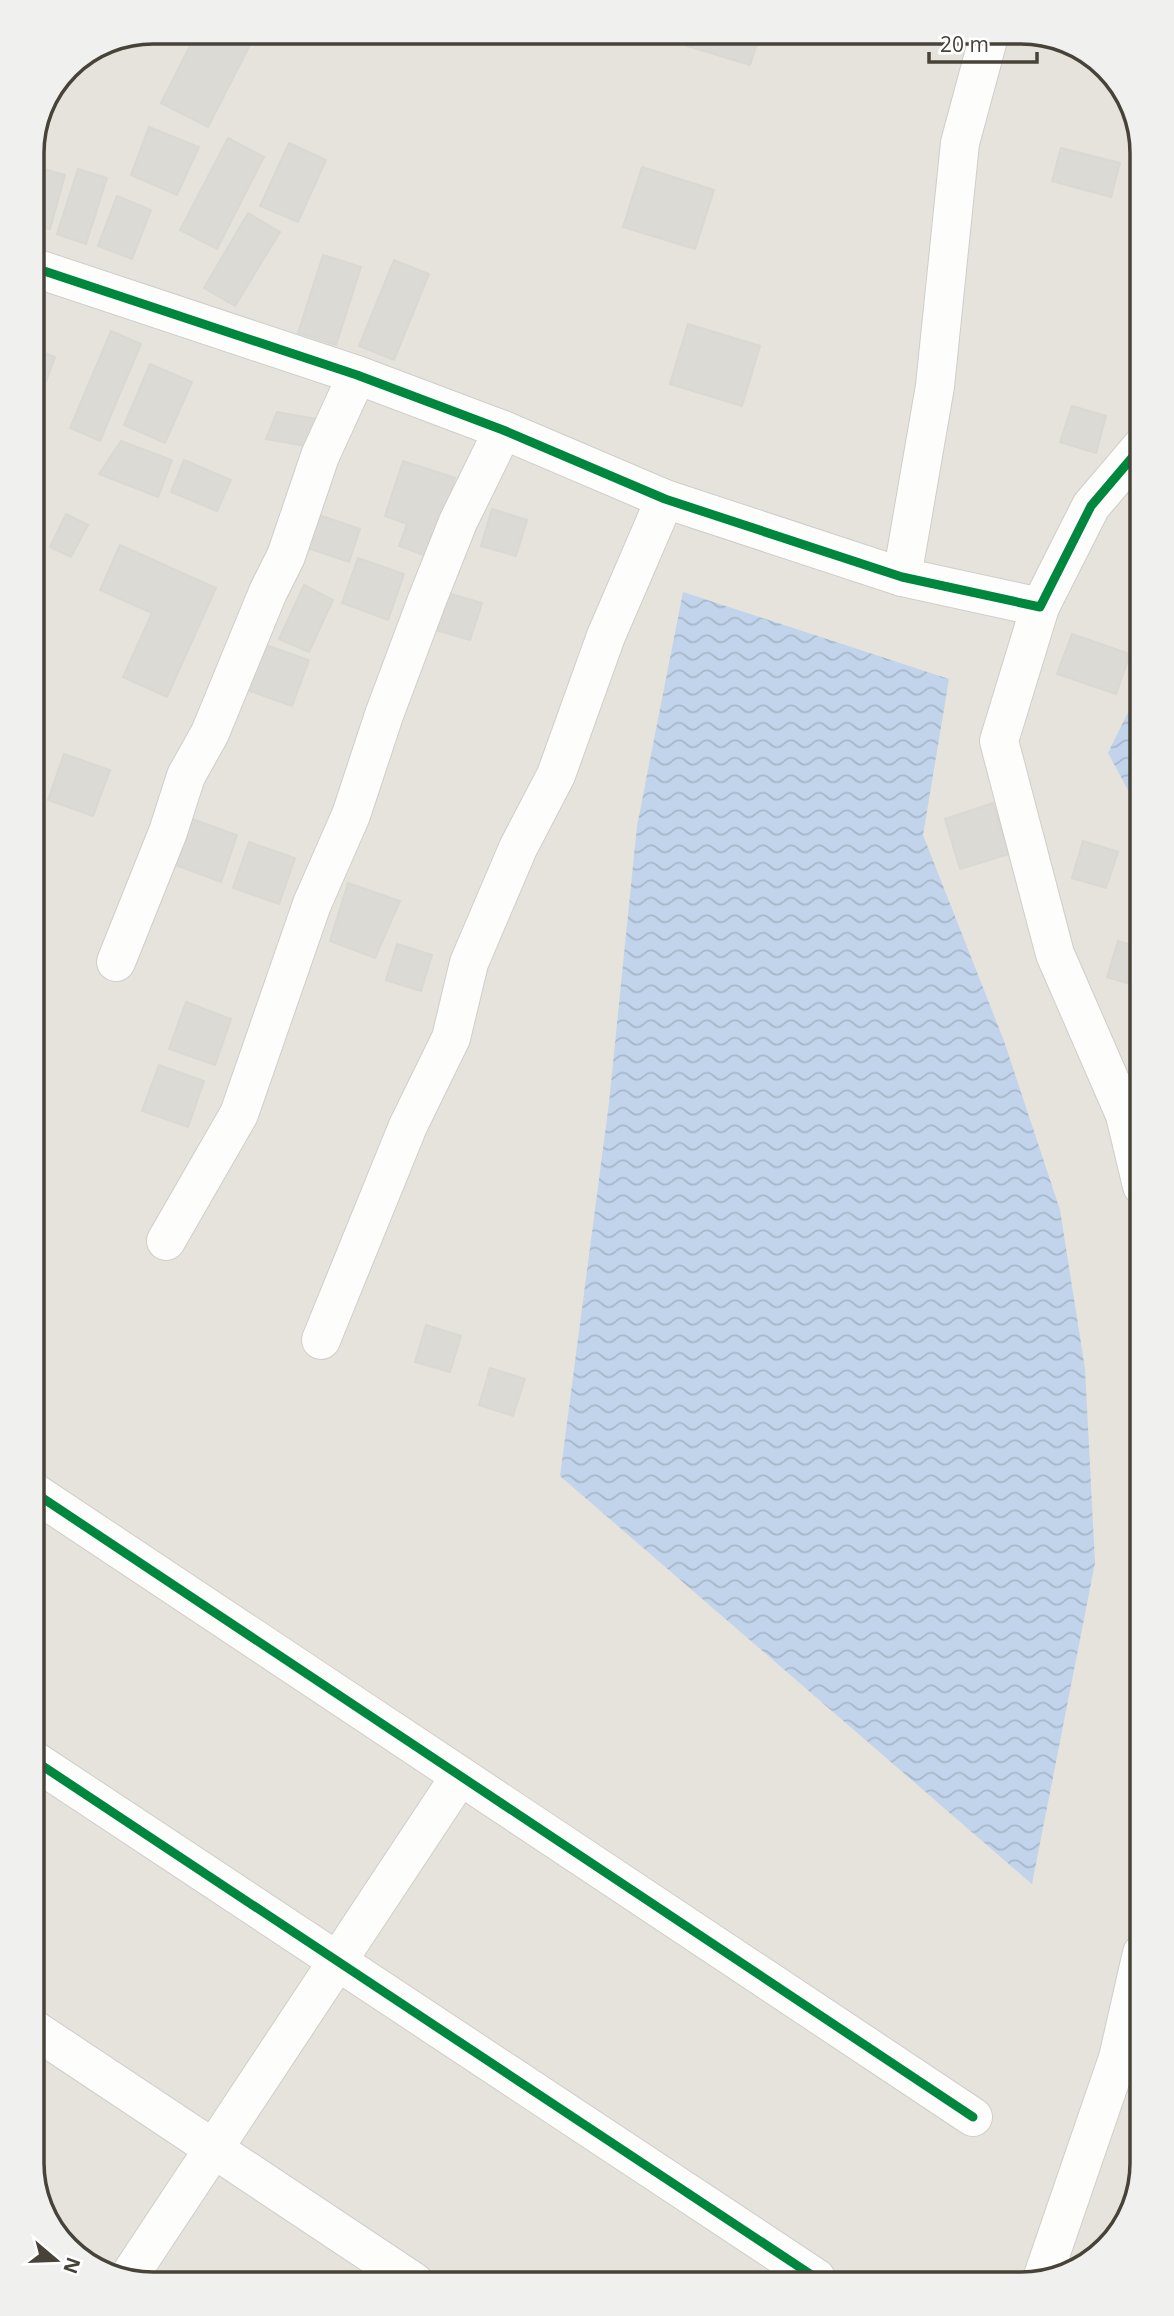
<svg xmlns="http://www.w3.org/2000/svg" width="1174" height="2316" viewBox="0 0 1174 2316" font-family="'Open Sans',sans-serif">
<defs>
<pattern id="water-waves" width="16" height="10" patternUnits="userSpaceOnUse" patternTransform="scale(1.75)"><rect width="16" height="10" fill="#c1d4eb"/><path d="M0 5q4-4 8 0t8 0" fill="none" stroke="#a7b7ca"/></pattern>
</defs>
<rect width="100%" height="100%" fill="#f1f1ec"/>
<path fill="#e5e3db" d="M1030,32L1095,56L1133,107L1142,152V2164L1122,2231L1067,2275L145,2284L79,2260L41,2209L32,2164V145L67,67L107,41Z"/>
<g fill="url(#water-waves)">
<path d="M683,592L949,679L923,835L1004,1041L1060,1210L1085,1369L1095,1563L1032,1884L560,1476L609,1103L637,826Z"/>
<path d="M1142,684V816L1108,753Z"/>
</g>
<g fill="#dbdad4" stroke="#d9d8d2" stroke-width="2">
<path d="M760,34L750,65L678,43L681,35Z"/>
<path d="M253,39L208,127L161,103L193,40Z"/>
<path d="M149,127L199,147L177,195L131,175Z"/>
<path d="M228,138L264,157L217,249L180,230Z"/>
<path d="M289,143L326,160L298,222L260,206Z"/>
<path d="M1061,148L1120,163L1111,197L1052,181Z"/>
<path d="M1138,154L1142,155V192L1129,188Z"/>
<path d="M642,167L714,190L695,249L623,227Z"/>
<path d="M44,169L65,175L50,229L32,225V201Z"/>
<path d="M78,169L107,178L86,244L57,234Z"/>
<path d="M117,196L151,210L132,259L98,246Z"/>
<path d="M248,213L280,232L235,306L204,288Z"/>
<path d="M323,255L361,267L336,345L298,333Z"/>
<path d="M394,260L429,274L394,360L359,346Z"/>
<path d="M688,324L760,346L742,406L670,384Z"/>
<path d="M111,331L141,344L100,441L70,428Z"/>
<path d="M32,348L55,357L42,392L32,389Z"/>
<path d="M150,364L192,382L165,443L124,425Z"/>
<path d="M1072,406L1106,416L1096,453L1060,442Z"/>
<path d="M277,412L317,419L311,447L266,439Z"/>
<path d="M121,441L172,460L158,497L99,474Z"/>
<path d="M184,460L231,480L217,511L171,492Z"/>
<path d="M403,461L455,478L429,557L399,546L407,524L385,516Z"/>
<path d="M492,509L527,520L516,556L481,546Z"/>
<path d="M66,514L88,525L71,557L50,547Z"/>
<path d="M319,515L360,529L349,562L307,548Z"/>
<path d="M120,545L216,588L167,697L123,677L152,613L100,590Z"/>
<path d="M358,558L404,574L388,620L342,603Z"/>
<path d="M304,585L333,600L309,652L279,639Z"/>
<path d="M447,593L482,603L470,640L436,630Z"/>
<path d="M1072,634L1130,654L1116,694L1057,674Z"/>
<path d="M263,644L309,660L292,706L247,690Z"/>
<path d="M64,754L110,770L93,816L48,800Z"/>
<path d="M993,803L1009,854L960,869L945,819Z"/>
<path d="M192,819L237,835L221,882L175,865Z"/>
<path d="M1083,841L1118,852L1106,888L1072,878Z"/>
<path d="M249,842L295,858L279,904L233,888Z"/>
<path d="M348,883L400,901L375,958L330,941Z"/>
<path d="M1118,941L1142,948V988L1107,977Z"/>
<path d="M397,944L432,955L421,991L386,980Z"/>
<path d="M186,1002L231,1019L215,1065L169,1049Z"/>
<path d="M159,1065L204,1081L188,1127L142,1111Z"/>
<path d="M426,1325L461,1336L450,1372L415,1362Z"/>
<path d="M490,1368L525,1379L513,1416L479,1405Z"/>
</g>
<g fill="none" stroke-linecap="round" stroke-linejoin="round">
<g stroke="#cfceca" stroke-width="40">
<g id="street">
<path d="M32,267L357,375L503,430L665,499L902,577L1040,607L1091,506L1142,446"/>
<path d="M902,577L935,386L960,143L990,32"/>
<path d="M1040,607L999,741L1055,954L1125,1115L1142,1186"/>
<path d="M116,962L168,832L186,776L210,733L268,592L286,556L320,456L357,375"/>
<path d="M166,1241L239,1114L312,904L351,815L384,715L427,600L458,522L503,430"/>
<path d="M321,1340L408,1126L451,1038L469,963L518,848L556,775L606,636L665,499"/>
<path d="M32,1491L973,2117"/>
<path d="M32,1759L816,2278"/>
<path d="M32,2028L414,2282"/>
<path d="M1043,2276L1118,2058L1142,1953"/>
<path d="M128,2278L460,1776"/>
</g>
</g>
<use href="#street" stroke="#fdfdfc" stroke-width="38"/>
<g stroke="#fff" stroke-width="13">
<g id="cycleway">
<path d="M32,267L357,375L503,430L665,499L902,577L1040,607L1091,506L1142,446"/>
<path d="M32,1491L973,2117"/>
<path d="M32,1759L816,2278"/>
</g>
</g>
<use href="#cycleway" stroke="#00873e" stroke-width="9"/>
</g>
<path d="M0 0H1174V2316H0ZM153 44H1021A109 109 0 0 1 1130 153V2163A109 109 0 0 1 1021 2272H153A109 109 0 0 1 44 2163V153A109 109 0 0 1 153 44Z" fill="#f0f0ef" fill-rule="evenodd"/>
<path fill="none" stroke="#474339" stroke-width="3.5" d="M153 44H1021A109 109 0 0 1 1130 153V2163A109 109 0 0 1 1021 2272H153A109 109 0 0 1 44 2163V153A109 109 0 0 1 153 44Z"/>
<g transform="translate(56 2260) rotate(109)" stroke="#ffffff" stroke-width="5" paint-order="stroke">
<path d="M0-5L12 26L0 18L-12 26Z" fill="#474339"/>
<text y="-10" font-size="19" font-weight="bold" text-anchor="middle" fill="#474339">N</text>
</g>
<path d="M929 52v10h108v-10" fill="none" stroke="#474339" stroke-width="3.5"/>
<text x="940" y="52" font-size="21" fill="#474339" stroke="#ffffff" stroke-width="5" paint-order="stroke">20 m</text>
</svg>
